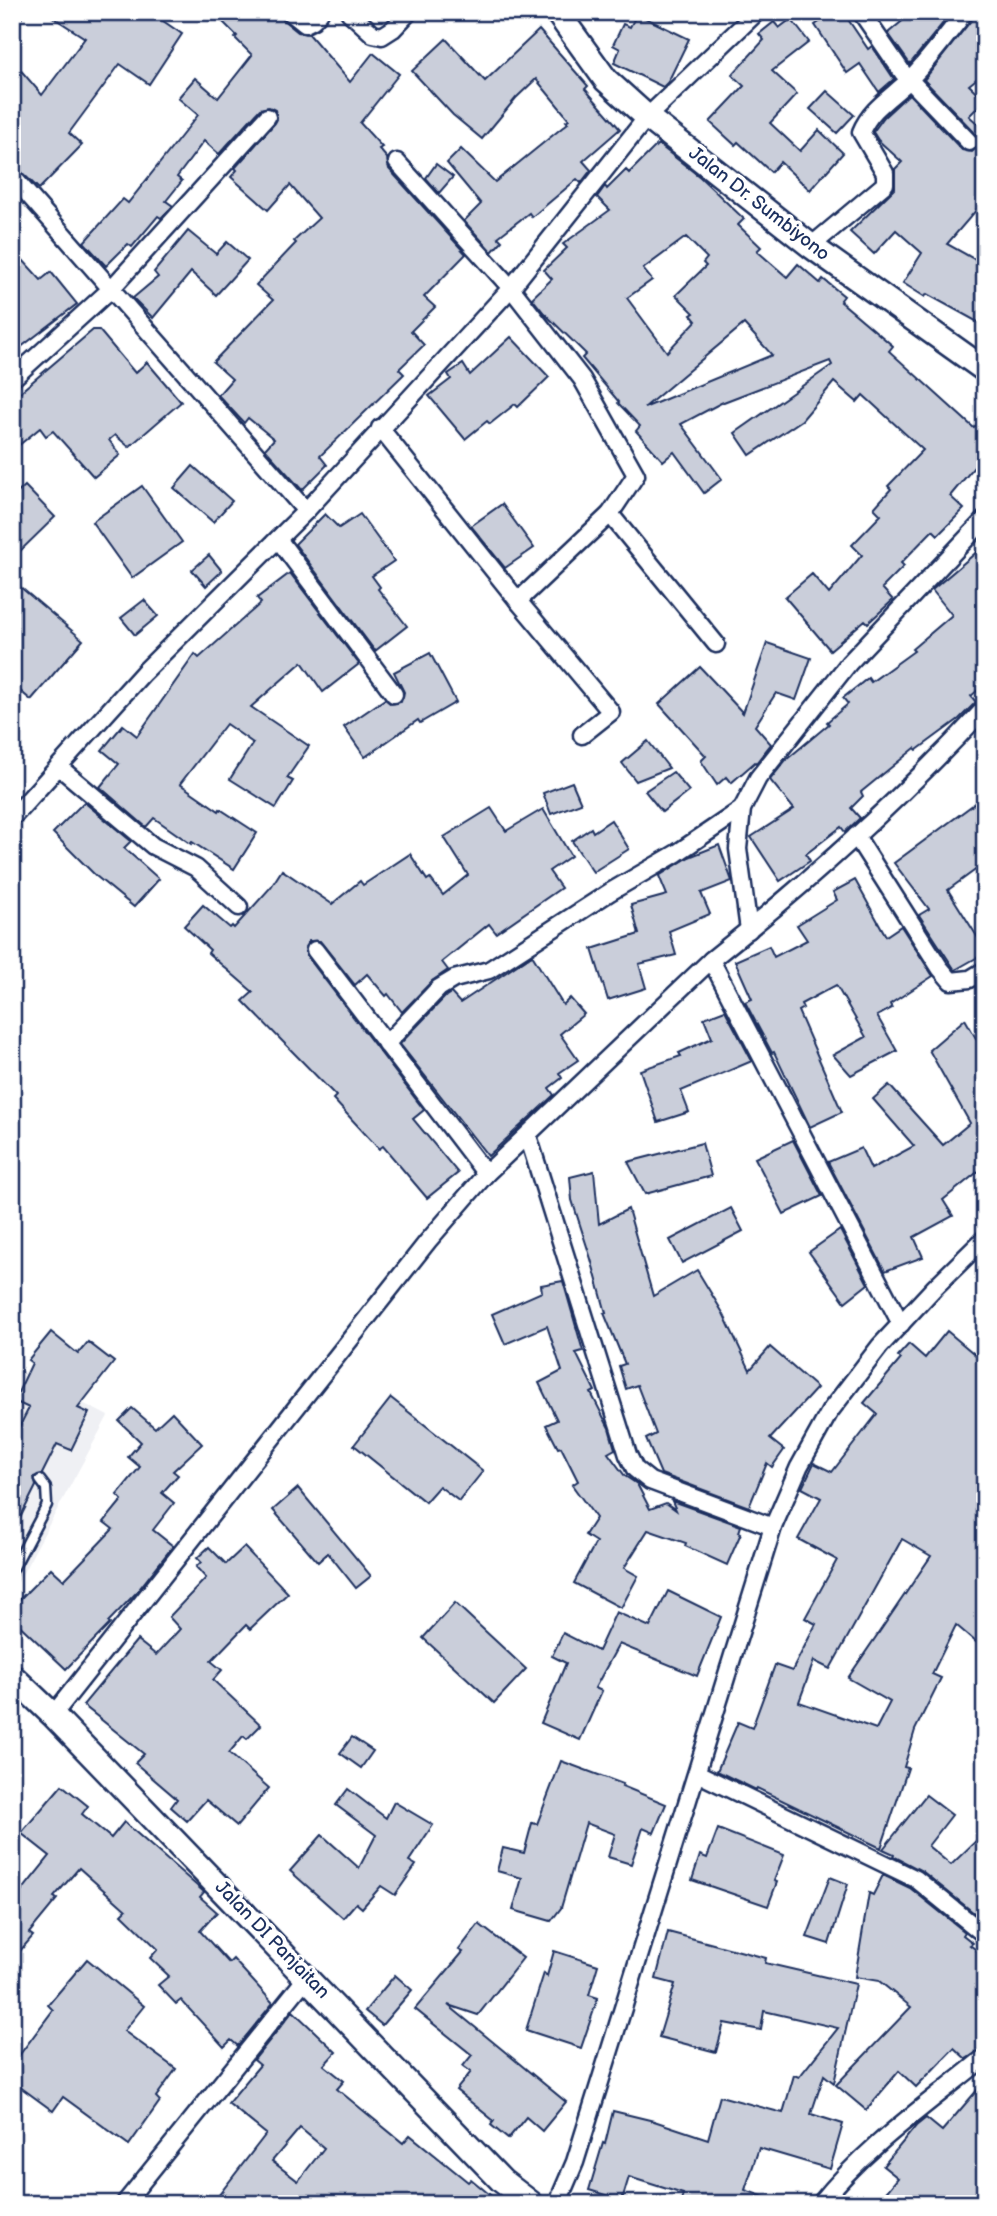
<svg xmlns="http://www.w3.org/2000/svg" width="997" height="2216" viewBox="0 0 997 2216" font-family="'Balsamiq Sans',sans-serif">
<rect width="100%" height="100%" fill="#fff"/>
<filter id="ink" filterUnits="userSpaceOnUse"><feTurbulence type="fractalNoise" baseFrequency=".0143" numOctaves="2"/><feDisplacementMap in="SourceGraphic" scale="14" xChannelSelector="R" yChannelSelector="G"/><feConvolveMatrix kernelMatrix="1 2 1 2 8 2 1 2 1" color-interpolation-filters="sRGB"/></filter>
<g filter="url(#ink)">
<path fill="#eff0f4" d="M12,1367L108,1416L12,1593Z"/>
<g fill="#caceda" stroke="#1b2f5e" stroke-width="2" fill-rule="evenodd">
<path d="M45,12H150L182,34L149,84L120,64L69,133L82,145L39,189L12,163V60L42,95L85,38Z"/>
<path d="M213,12H280L283,20L298,32L309,34L350,82L373,53L399,74L360,123L382,147L379,149L387,158L389,169L466,254L424,297L435,307L411,331L424,345L399,369L404,374L320,456L327,465L302,490L265,449L274,439L248,418L244,423L218,395L232,379L213,362L273,300L256,285L296,243L294,241L319,218L290,185L268,210L231,177L237,170L235,168L275,123L277,119L275,110L269,107L260,109L219,154L204,141L177,177L182,181L166,201L173,206L161,218L158,216L132,247L128,244L106,266L84,242L123,199L128,203L198,115L178,98L195,78L218,98L252,55L235,38L237,36Z"/>
<path d="M834,12H843L868,49L872,46L894,79L879,92L860,64L847,73L815,25Z"/>
<path d="M913,12H952L910,64L888,33Z"/>
<path d="M975,12H985V72L969,85L985,100L969,116L985,130V200L947,244L985,265V326L927,294L925,297L903,283L922,253L896,230L874,254L850,232L895,188V169L902,162L878,140L873,132L884,117L909,94L962,150L972,152L979,146L977,135L924,80L973,18Z"/>
<path d="M637,14L689,39L668,82L663,87L614,63L620,49L613,45L623,24L630,27Z"/>
<path d="M791,19L809,42L772,71L797,94L770,123L800,151L819,130L843,153L810,190L780,162L771,172L738,142L735,145L710,122L744,86L732,75L764,40L759,34L774,22L779,28Z"/>
<path d="M539,30L588,86L585,89L620,129L583,161L591,170L581,183L577,179L532,217L529,213L498,237L502,241L492,252L464,221L481,204L447,163L461,149L495,182L568,123L566,121L569,119L536,79L516,98L482,139L453,115L412,71L446,39L485,81Z"/>
<path d="M827,91L854,115L837,133L810,109Z"/>
<path d="M658,144L700,177L744,219L738,225L761,247L757,251L787,277L798,264L820,283L823,279L844,296L840,301L893,346L889,351L974,428L985,416V454L950,496L964,509L938,535L933,530L901,563L904,566L882,588L893,600L868,623L865,620L830,650L785,597L812,574L829,594L862,555L852,545L881,515L874,508L891,489L888,486L923,450L863,395L857,402L834,382L802,420L750,455L735,433L832,365L830,361L721,403L681,424L722,479L704,493L674,452L663,461L636,431L640,426L618,403L619,402L582,358L586,354L544,313L532,298L552,279L544,270L567,248L563,244L610,210L597,197L605,186L607,189L626,170L629,173ZM686,237L707,258L703,263L706,266L676,295L694,313L691,315L696,321L667,352L627,298L652,280L643,269ZM744,324L772,355L644,408Z"/>
<path d="M436,164L453,177L439,193L426,178Z"/>
<path d="M188,231L216,254L227,242L248,260L216,295L191,272L153,318L133,298L158,277L154,272Z"/>
<path d="M12,248L41,280L51,272L77,304L12,354Z"/>
<path d="M93,330H99L135,373L147,362L181,402L129,447L115,435L109,440L120,455L94,477L53,431L46,436L40,428L12,451V399Z"/>
<path d="M511,337L549,377L518,407L515,404L490,424L487,421L465,439L429,396L451,379L448,374L463,364L470,375Z"/>
<path d="M193,466L232,501L213,522L174,488Z"/>
<path d="M25,486L55,517L12,559V498Z"/>
<path d="M142,486L182,542L132,578L92,522Z"/>
<path d="M502,504L534,548L505,568L471,526Z"/>
<path d="M325,514L339,528L360,514L394,561L372,576L380,587L378,589L407,626L375,651L295,544Z"/>
<path d="M985,545V684L971,696L976,702L959,719L917,750L915,748L861,792L863,796L851,808L860,818L845,832L841,827L806,854L810,861L780,881L751,837L794,809L770,780L786,760L829,724L827,722L848,704L843,698L868,678L871,682L914,651L912,649L952,615L932,590Z"/>
<path d="M209,555L222,571L206,586L192,570Z"/>
<path d="M290,573L359,664L323,692L302,662L251,707L309,746L287,778L293,781L276,808L230,779L253,743L226,724L180,784L219,811L220,809L257,833L234,869L192,842L191,844L154,818L146,827L100,787L119,764L102,750L123,725L137,736L195,654L199,658L261,603L257,598Z"/>
<path d="M12,580L83,640L31,700L12,684Z"/>
<path d="M144,600L158,616L135,635L121,618Z"/>
<path d="M767,643L811,658L796,700L776,693L755,726L771,744L756,763L755,762L731,783L726,777L717,785L701,761L706,756L659,704L700,667L743,713Z"/>
<path d="M430,653L456,702L420,723L418,720L365,757L344,727L385,699L391,704L401,702L404,692L394,672Z"/>
<path d="M648,741L669,768L636,781L622,763Z"/>
<path d="M673,772L689,791L662,812L645,791Z"/>
<path d="M572,782L581,803L551,814L543,793Z"/>
<path d="M985,796V863L948,890L985,949V953L955,970L919,915L929,909L894,863Z"/>
<path d="M84,802L131,841L124,848L159,879L134,907L96,876L53,833Z"/>
<path d="M491,808L506,831L543,809L571,856L549,871L561,888L496,933L489,924L442,962L448,970L432,981L402,1012L388,994L386,996L367,974L355,985L320,941H309L305,947L307,956L424,1110L413,1119L458,1173L427,1198L383,1146L379,1149L333,1099L336,1096L243,1001L253,992L208,953L210,950L184,926L203,905L230,928L232,926L234,928L271,887L282,870L332,904L360,881L363,885L410,854L427,880L430,878L443,895L468,875L444,837Z"/>
<path d="M611,820L629,849L593,872L572,841L591,828L593,832Z"/>
<path d="M719,845L732,881L701,893L710,914L669,931L676,955L639,964L646,988L608,1000L592,949L639,934L631,905L667,895L659,876L689,857Z"/>
<path d="M855,880L886,936L901,926L933,976L890,1004L892,1008L877,1016L897,1051L851,1075L833,1055L866,1037L836,985L801,1004L803,1008L798,1011L842,1112L810,1127L774,1052L772,1053L745,1002L752,999L735,961L769,946L774,957L807,940L797,925L837,900L833,892Z"/>
<path d="M532,955L563,1005L570,998L584,1014L560,1034L578,1060L559,1073L562,1078L549,1088L554,1095L488,1156L400,1044L446,996L451,993L460,1003Z"/>
<path d="M725,1010L752,1061L681,1091L689,1112L658,1122L640,1070L681,1056L679,1053L712,1038L704,1018Z"/>
<path d="M965,1019L985,1054V1166L943,1200L953,1216L914,1237L923,1257L885,1271L828,1162L861,1148L871,1169L914,1146L873,1099L889,1085L943,1145L970,1123L929,1050Z"/>
<path d="M793,1140L822,1196L784,1214L755,1158Z"/>
<path d="M702,1143L711,1176L645,1194L628,1162Z"/>
<path d="M594,1171L599,1224L628,1209L653,1296L697,1270L723,1313L750,1370L770,1347L817,1388L770,1439L784,1450L772,1467L767,1463L749,1507L661,1474L646,1439L656,1434L637,1385L626,1389L619,1366L625,1364L604,1313H606L591,1259L572,1200L570,1177Z"/>
<path d="M731,1208L743,1231L682,1263L670,1240Z"/>
<path d="M840,1230L868,1284L845,1302L809,1252Z"/>
<path d="M563,1281L583,1351L576,1353L595,1391L591,1393L609,1428L615,1449L608,1453L625,1476L637,1484L650,1509L666,1503L676,1510L672,1501L741,1526L739,1532L741,1533L727,1565L685,1546L686,1543L648,1530L624,1568L638,1576L621,1608L574,1583L596,1542L585,1535L596,1518L572,1485L578,1481L561,1447L558,1448L546,1425L557,1420L539,1383L562,1371L547,1326L505,1344L492,1314L542,1292L541,1285Z"/>
<path d="M947,1331L985,1363V1631L976,1642L956,1625L932,1674L941,1678L915,1730L904,1767L908,1768L881,1848L757,1788L756,1790L717,1771L738,1722L752,1728L775,1665L792,1671L816,1624L805,1618L837,1560L798,1539L821,1498L802,1488L814,1463L832,1472L877,1414L864,1403L901,1359L898,1356L909,1344L925,1358ZM902,1539L931,1556L848,1678L890,1702L876,1729L799,1702L814,1661L830,1669Z"/>
<path d="M51,1332L78,1354L88,1342L114,1362L78,1408L89,1413L71,1450L57,1444L42,1474L34,1477L36,1486L12,1534V1441L29,1408L14,1401L32,1363L28,1360Z"/>
<path d="M391,1398L483,1471L459,1501L439,1486L425,1502L354,1445Z"/>
<path d="M132,1408L155,1428L172,1412L202,1444L173,1471L178,1475L162,1493L174,1503L153,1530L173,1546L136,1593L108,1622L110,1624L66,1669L12,1618V1607L51,1568L64,1580L113,1529L104,1522L122,1500L117,1495L140,1467L128,1457L141,1442L119,1421Z"/>
<path d="M298,1488L371,1576L356,1588L328,1553L318,1562L273,1510Z"/>
<path d="M209,1547L226,1564L244,1547L288,1593L250,1629L246,1625L211,1661L222,1670L213,1680L261,1725L247,1739L243,1736L229,1753L269,1788L237,1826L206,1800L187,1821L171,1807L177,1799L135,1763L144,1754L83,1705L137,1640L156,1655L180,1629L169,1617L206,1578L196,1567L201,1562L197,1558Z"/>
<path d="M668,1591L721,1617L697,1676L619,1644L595,1688L602,1691L580,1740L541,1723L566,1663L552,1656L563,1633L598,1651L616,1612L650,1627Z"/>
<path d="M455,1603L526,1669L494,1703L423,1638Z"/>
<path d="M352,1737L373,1751L361,1768L340,1753Z"/>
<path d="M561,1761L623,1784L622,1786L666,1804L654,1833L643,1828L631,1864L608,1857L615,1834L586,1823L561,1908L551,1921L513,1910L522,1878L497,1871L503,1848L524,1853L532,1823L537,1824Z"/>
<path d="M62,1785L88,1806L82,1814L111,1838L124,1822L204,1892L200,1897L217,1912L200,1931L229,1963L233,1959L273,2003L238,2046L231,2040L224,2047L181,2000L176,2004L158,1985L169,1976L150,1958L158,1949L122,1914L126,1910L79,1868L54,1897L57,1899L29,1933L33,1936L12,1960V1903L50,1856L21,1833Z"/>
<path d="M348,1789L386,1818L394,1802L433,1825L409,1861L416,1865L395,1895L381,1886L362,1908L356,1903L343,1918L290,1871L322,1835L359,1868L376,1835L336,1805Z"/>
<path d="M926,1795L952,1815L928,1846L951,1865L985,1832V1911L979,1917L922,1871L893,1856L894,1854L883,1849Z"/>
<path d="M718,1829L784,1855L774,1881L777,1882L768,1906L692,1880L700,1855L707,1858Z"/>
<path d="M883,1875L910,1888L965,1932L963,1935L973,1943L970,1945L985,1957V2047L966,2059L954,2048L916,2087L899,2071L866,2110L836,2085L911,2007L879,1981L855,1977L869,1893L873,1895Z"/>
<path d="M830,1877L848,1884L829,1944L807,1937Z"/>
<path d="M479,1924L523,1958L478,2015L448,2005L566,2102L542,2131L526,2117L508,2139L491,2125L494,2121L456,2090L471,2072L463,2066L472,2055L415,2009L463,1952L459,1950Z"/>
<path d="M668,1932L766,1958L765,1963L856,1984L834,2083L824,2075L811,2114L843,2124L830,2169L759,2148L745,2190L778,2202L777,2204H680L683,2194L629,2177L622,2200L589,2190L603,2143L605,2144L613,2111L654,2121L708,2139L720,2096L783,2113L794,2075L799,2077L838,2028L764,2011L761,2030L724,2023L716,2052L659,2037L675,1984L656,1979Z"/>
<path d="M554,1951L598,1965L589,1995L598,1998L581,2048L526,2030L544,1973L547,1976Z"/>
<path d="M87,1959L144,2006L124,2031L176,2069L156,2097L160,2101L129,2145L63,2097L53,2111L12,2081V2065L53,2010L48,2005Z"/>
<path d="M395,1975L412,1990L382,2025L365,2011Z"/>
<path d="M293,2011L336,2052L324,2065L344,2081L337,2089L403,2143L410,2135L468,2182L471,2179L501,2204H212L266,2134L228,2103L260,2065L254,2060ZM300,2128L324,2148L298,2181L272,2161Z"/>
<path d="M985,2081V2204H891L883,2196L898,2178L883,2166L916,2126L926,2118L942,2131Z"/>
</g>
<g fill="none" stroke-linecap="round" stroke-linejoin="round">
<g stroke="#1b2f5e" stroke-width="13">
<path id="lane" d="M12,1571L47,1505L46,1488L40,1480"/>
</g>
<g stroke="#1b2f5e" stroke-width="21">
<g id="street">
<path d="M290,12L305,24L313,20L320,12"/>
<path d="M349,12L373,34L382,36L393,29L409,12"/>
<path d="M861,12L903,73L969,142"/>
<path d="M12,15L14,12"/>
<path d="M12,176L306,511"/>
<path d="M811,246L885,184V173L861,132C871,108 892,97 909,80C930,59 947,35 965,12"/>
<path d="M12,379L111,289L267,117"/>
<path d="M380,428L518,601L610,514L636,475L582,379L511,288L397,162"/>
<path d="M610,514L716,644"/>
<path d="M278,539L394,694"/>
<path d="M518,601L611,712L582,735"/>
<path d="M59,767L153,846L196,868L239,907"/>
<path d="M12,818L143,673L306,511L511,288L647,117L757,12"/>
<path d="M856,836L940,968L951,981L970,979L985,970"/>
<path d="M749,930L738,849L742,809L758,778L849,663L985,519"/>
<path d="M315,950L486,1174"/>
<path d="M711,960L901,1324"/>
<path d="M386,1044L439,988L454,979L489,970L610,892L677,853L742,809"/>
<path d="M528,1136L628,1455L635,1469L650,1481L773,1527"/>
<path d="M53,1715L428,1241L486,1174L711,960C808,883 901,799 985,708"/>
<path d="M697,1773L916,1879L985,1935"/>
<path d="M124,2204L307,1977"/>
<path d="M557,2204L575,2162L773,1527L799,1467L830,1411L880,1346L935,1287L985,1238"/>
<path d="M820,2204C866,2146 928,2104 985,2057"/>
</g>
</g>
<g stroke="#1b2f5e" stroke-width="28">
<g id="secondary">
<path d="M557,12L606,80L647,117L811,246L985,370"/>
<path d="M12,1676L53,1715L502,2181L532,2204"/>
</g>
</g>
<use href="#lane" stroke="#fff" stroke-width="8"/>
<use href="#street" stroke="#fff" stroke-width="16"/>
<use href="#secondary" stroke="#fff" stroke-width="23"/>
</g>
</g>
<g text-anchor="middle" dominant-baseline="central" stroke-width="7" stroke-linejoin="round" paint-order="stroke">
<g font-size="19" fill="#1b2f5e" stroke="#fff">
<text transform="translate(759 204) rotate(38)">Jalan Dr. Sumbiyono</text>
<text transform="translate(272 1940) rotate(46)">Jalan DI Panjaitan</text>
</g>
</g>
<rect width="997" height="2216" fill="none" stroke="#fff" stroke-width="42"/>
<rect x="21" y="21" width="955" height="2174" fill="none" stroke="#1b2f5e" stroke-width="2.5" filter="url(#ink)"/>
</svg>
